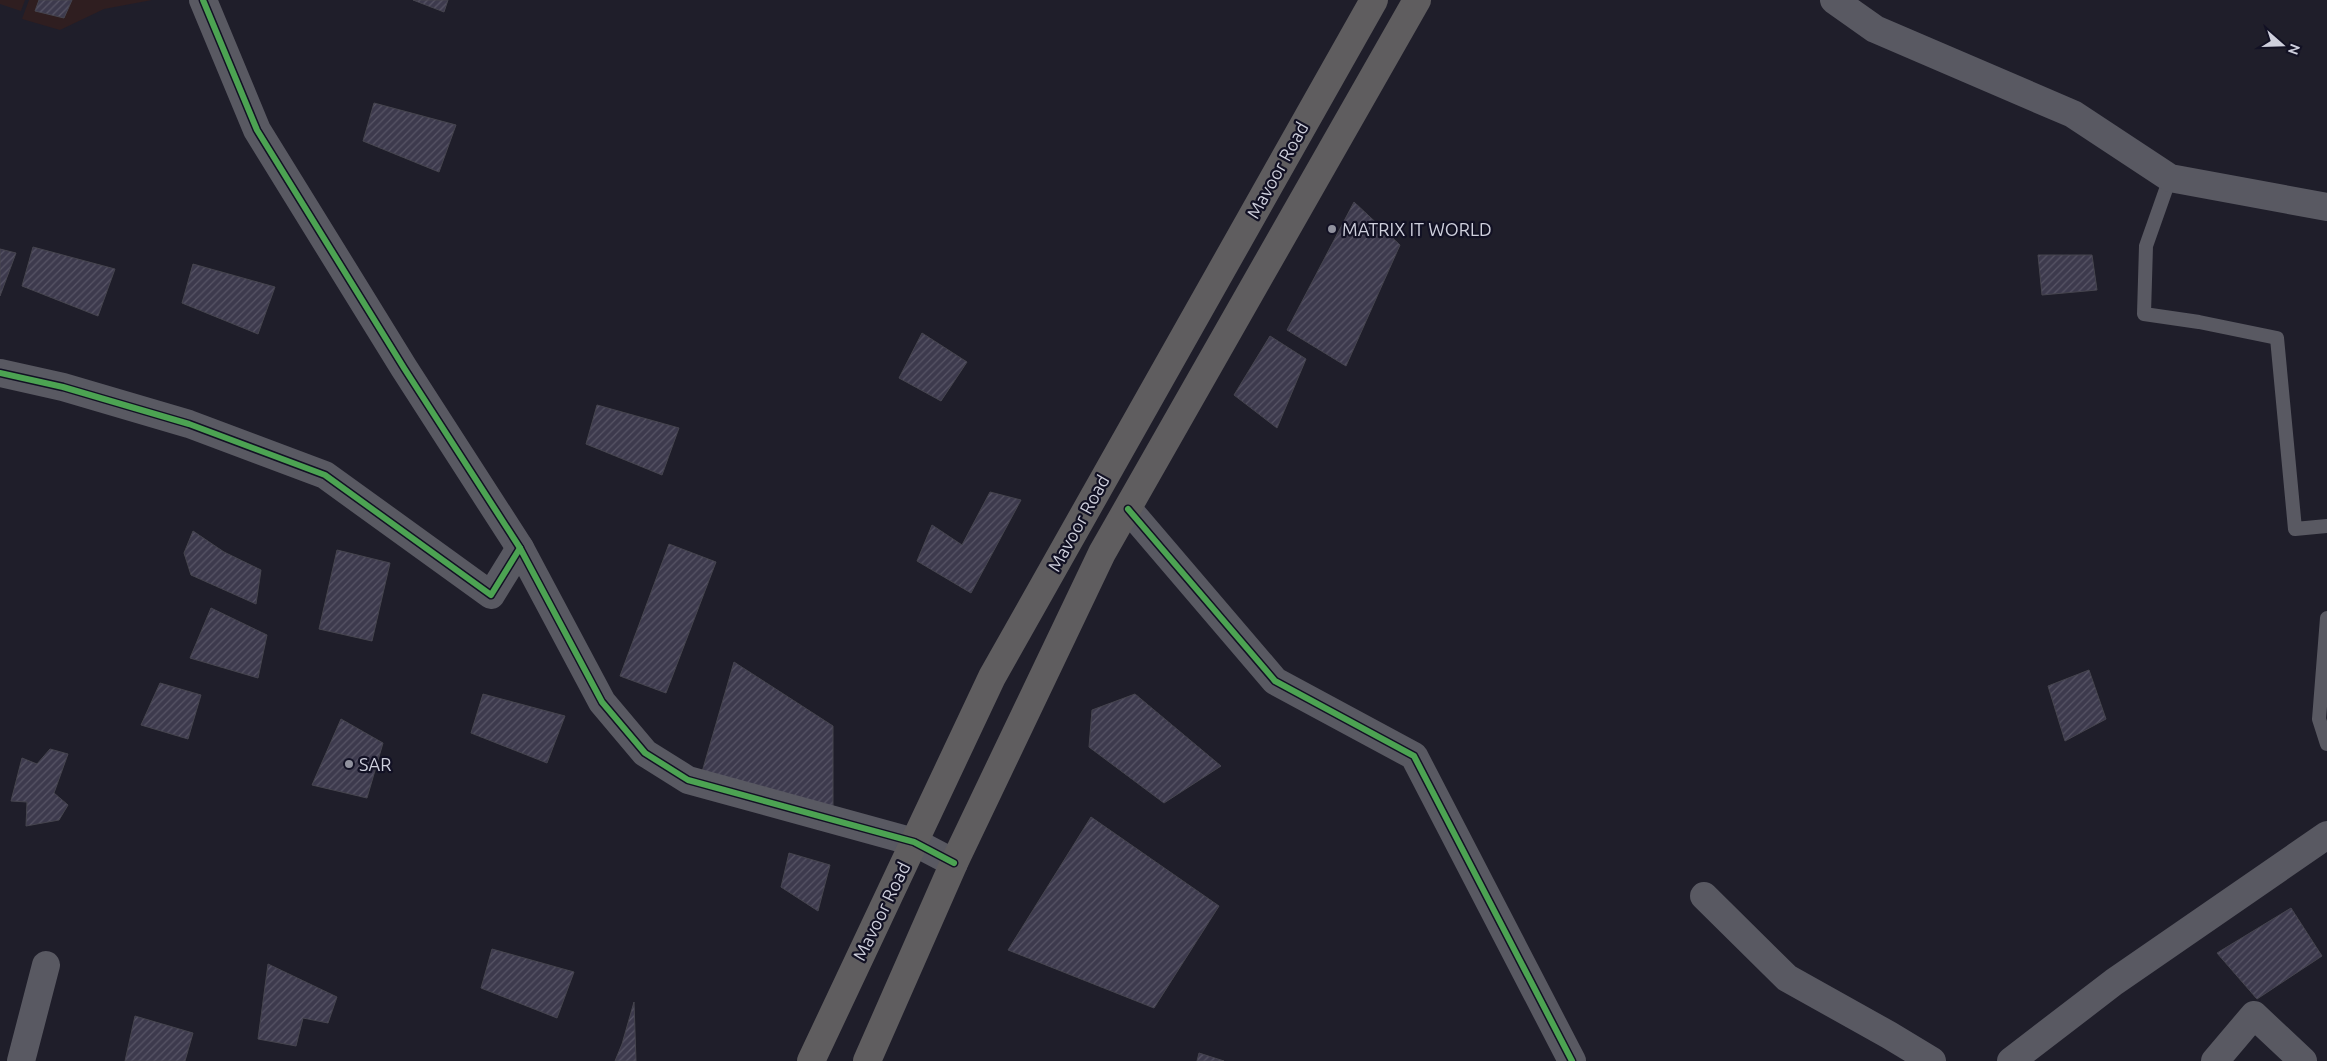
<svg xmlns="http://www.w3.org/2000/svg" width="2327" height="1061" viewBox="0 0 2327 1061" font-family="Ubuntu,sans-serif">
<defs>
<pattern id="building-hatch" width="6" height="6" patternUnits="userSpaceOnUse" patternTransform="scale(1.25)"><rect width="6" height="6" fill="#3d3a4d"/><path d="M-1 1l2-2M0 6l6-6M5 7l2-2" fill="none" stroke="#585566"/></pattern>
</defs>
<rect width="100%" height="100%" fill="#1f1e2a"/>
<g fill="#2f1e20">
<path d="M0,0H25L21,11L0,4Z"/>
<path d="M29,0H152L104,9L60,30L22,19Z"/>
</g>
<g fill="url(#building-hatch)" stroke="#46454f">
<path d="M39,0H72L64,18L35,11Z"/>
<path d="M413,0H448L444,12Z"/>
<path d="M374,103L456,125L439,172L363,141Z"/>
<path d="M1354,202L1400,245L1346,366L1287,330Z"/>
<path d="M33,247L115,269L98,316L22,286Z"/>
<path d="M0,249L16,253L0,296Z"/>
<path d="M2038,255H2092L2097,290L2042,295Z"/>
<path d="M193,264L275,287L258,334L182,303Z"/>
<path d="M922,333L967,362L941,401L899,378Z"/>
<path d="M1270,336L1306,359L1277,428L1234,395Z"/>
<path d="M597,405L679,428L662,475L586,444Z"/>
<path d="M990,492L1021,500L971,593L917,561L932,525L962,545Z"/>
<path d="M193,531L224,552L261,570L256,604L191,575L184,553Z"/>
<path d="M669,544L716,562L666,693L620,676Z"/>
<path d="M337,550L390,563L372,641L319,629Z"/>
<path d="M211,608L267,635L258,678L190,658Z"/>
<path d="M734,662L833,726V810L702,772Z"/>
<path d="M2089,670L2106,719L2065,741L2048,686Z"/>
<path d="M160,683L201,695L188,739L141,725Z"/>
<path d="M483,694L565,716L547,763L471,733Z"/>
<path d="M1135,694L1221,766L1164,803L1089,747L1092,710Z"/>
<path d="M341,719L383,743L367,798L312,785Z"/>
<path d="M50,749L68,754L54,793L68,805L59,820L26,826L27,802L11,801L22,758L37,764Z"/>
<path d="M1091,817L1219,906L1154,1008L1008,950Z"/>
<path d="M789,853L830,865L818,911L781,887Z"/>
<path d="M2291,908L2322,956L2257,999L2217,953Z"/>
<path d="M492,949L574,972L557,1018L481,988Z"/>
<path d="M268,964L337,997L328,1023L303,1018L296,1046L258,1039Z"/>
<path d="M634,1002L636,1061H615L622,1044Z"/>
<path d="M135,1016L193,1033L185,1061H125Z"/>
<path d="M1199,1053L1224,1061H1197Z"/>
</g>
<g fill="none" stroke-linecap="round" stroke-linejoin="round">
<g stroke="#595962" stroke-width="14">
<path d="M2170,178L2146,246L2144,314L2199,322L2277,338L2295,529L2327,526"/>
<path d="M2327,618L2319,719L2327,744"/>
</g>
<g stroke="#595962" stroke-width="28">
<path d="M203,0L257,130L404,368L520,548"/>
<path d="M1834,0L1875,29L2073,114L2170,178L2327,207"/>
<path d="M0,373L63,387L189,424L325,475L491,595L520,548L602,702L645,753L688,780L914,842L954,863"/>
<path d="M1128,509L1275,681L1414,756L1572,1061"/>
<path d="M1704,896L1787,978L1889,1035L1932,1061"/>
<path d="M21,1061L46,965"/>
<path d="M2011,1061L2114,982L2327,835"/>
<path d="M2215,1061L2254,1015L2303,1061"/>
</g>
<g stroke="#5f5d5f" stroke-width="28">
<path d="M811,1061L992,677L1374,0"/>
<path d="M867,1061L954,863L1102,553L1417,0"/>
</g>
<g stroke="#121124" stroke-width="9">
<g id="cycleway">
<path d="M203,0L257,130L404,368L520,548"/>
<path d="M0,373L63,387L189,424L325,475L491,595L520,548L602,702L645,753L688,780L914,842L954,863"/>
<path d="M1128,509L1275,681L1414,756L1572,1061"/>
</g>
</g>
<use href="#cycleway" stroke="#4ca352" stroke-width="6"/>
</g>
<g fill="#91929e" stroke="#121124" stroke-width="2">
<circle cx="1332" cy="229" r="5"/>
<circle cx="349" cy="764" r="5"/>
</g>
<g text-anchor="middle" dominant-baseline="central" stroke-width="4.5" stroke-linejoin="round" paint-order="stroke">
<g font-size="18" fill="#cfd0dd" stroke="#121124">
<text transform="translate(1277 170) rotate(-61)">Mavoor Road</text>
<text transform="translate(1078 523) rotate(-61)">Mavoor Road</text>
<text transform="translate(881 911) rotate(-64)">Mavoor Road</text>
</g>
<g font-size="18" fill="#cfd0dd" stroke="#121124" text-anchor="start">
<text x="1342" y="229">MATRIX IT WORLD</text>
<text x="359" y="764">SAR</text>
</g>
</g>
<g transform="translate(2282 45) rotate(110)" stroke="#121124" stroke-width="4" paint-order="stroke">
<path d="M0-4L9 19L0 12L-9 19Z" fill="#cfd0dd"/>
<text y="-8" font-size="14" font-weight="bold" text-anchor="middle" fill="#cfd0dd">N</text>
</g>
</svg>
